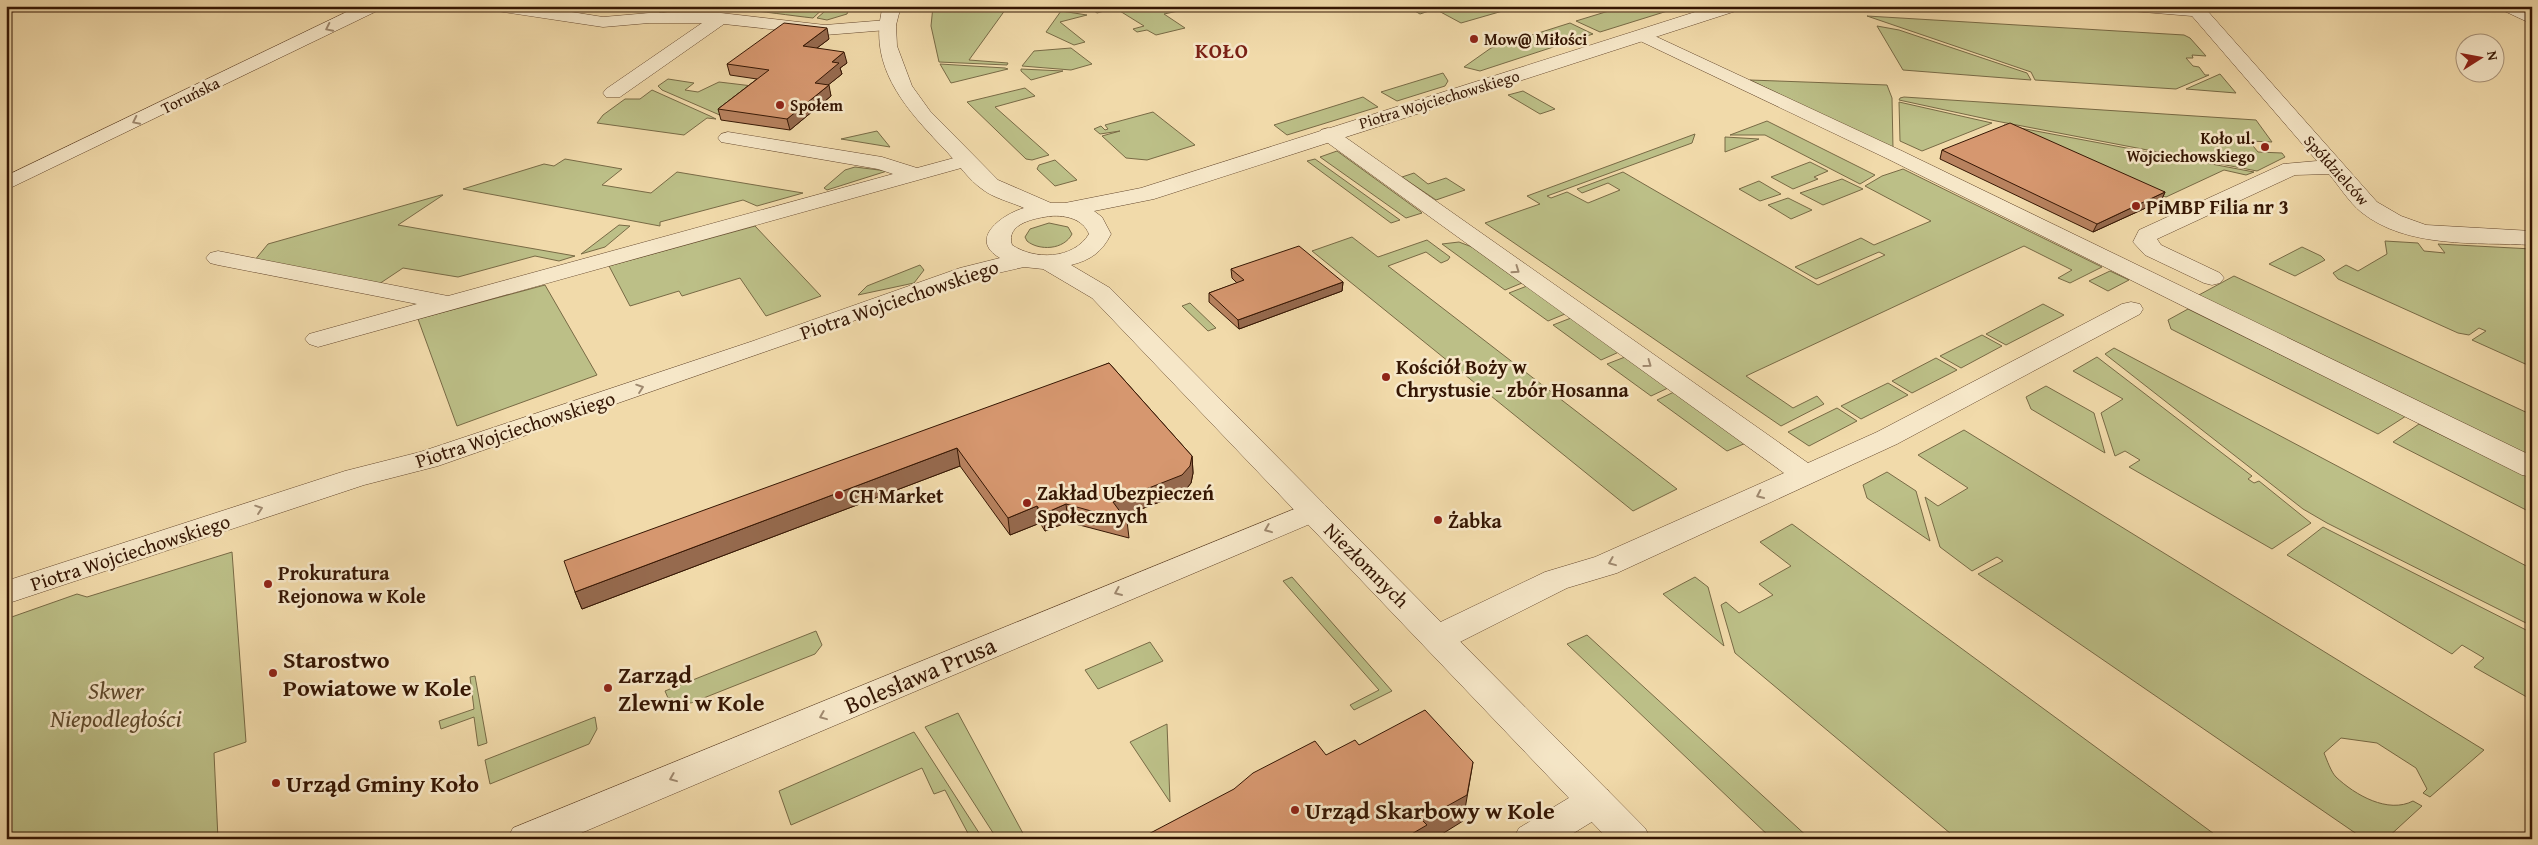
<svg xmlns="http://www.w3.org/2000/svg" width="2538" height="845" viewBox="0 0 2538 845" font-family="'Gentium Book Plus',serif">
<rect width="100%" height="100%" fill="#f1daaa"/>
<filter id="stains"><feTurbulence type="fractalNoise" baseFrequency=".004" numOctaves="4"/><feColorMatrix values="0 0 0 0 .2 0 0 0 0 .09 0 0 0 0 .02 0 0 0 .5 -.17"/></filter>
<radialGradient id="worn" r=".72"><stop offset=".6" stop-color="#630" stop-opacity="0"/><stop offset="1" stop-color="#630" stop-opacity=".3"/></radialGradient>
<g fill="#bcbf87" stroke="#786a45">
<path d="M754,6L816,11L822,6H826L813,18C767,13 706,1 661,13L651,7Z"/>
<path d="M831,6H850L847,14L827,20L817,18Z"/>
<path d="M933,6H1008L969,60L1008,63L1007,65L939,62L931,26Z"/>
<path d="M1087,6H1202L1164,14L1185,28L1156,35L1147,30L1137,32L1133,29L1144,26L1115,8L1097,13Z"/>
<path d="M1406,6H1520L1461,23L1435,9L1420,14Z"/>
<path d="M1625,6H1672L1677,8L1600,32L1576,21Z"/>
<path d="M1061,11L1087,15L1060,22L1085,42L1074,45L1046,32Z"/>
<path d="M1867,16L2184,35L2190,38L2206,56L2192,55L2193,58H2186L2193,66L2199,67L2205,75H2209L2176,89L2035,80L2031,72Z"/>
<path d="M1570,23L1593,34L1480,71L1464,67L1491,48Z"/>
<path d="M1877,26L1899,30L2027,73L2031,80L1903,70Z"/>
<path d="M1071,48L1092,64L1071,70L1022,66L1034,51Z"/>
<path d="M940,64L1005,68L1008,69L951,83Z"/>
<path d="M1021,69L1063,71L1031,80L1021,71Z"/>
<path d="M1443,73L1448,81L1445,86L1397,101L1381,92Z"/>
<path d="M2220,74L2236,93L2186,89Z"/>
<path d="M668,79L694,83L685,90L698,92L719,82L761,87L722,116L662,90L658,86Z"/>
<path d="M1750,80L1887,85L1892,98L1893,149Z"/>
<path d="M1025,88L1035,96L995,107L1049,155L1032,160L1026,159L967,102Z"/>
<path d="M652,90L710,116L716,119L707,118L684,135L597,123L603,115L625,99H640Z"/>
<path d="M1523,91L1555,109L1540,114L1508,95Z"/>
<path d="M1363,97L1378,107L1287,135L1274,125Z"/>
<path d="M1904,97L2256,120L2272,142L2249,141L2258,152L2282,153L2285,157L2257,171L1996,121L1899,100L1900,98Z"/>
<path d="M1899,102L1992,123L1922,151L1900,141Z"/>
<path d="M1153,112L1195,145L1147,160L1126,158L1102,136L1120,131L1100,134L1094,129L1101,126L1105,130L1108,129L1105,125Z"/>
<path d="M1767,121L1875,175L1860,184L1765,135H1730Z"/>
<path d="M2004,125L2254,172L2246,175L2224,170L2166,197Z"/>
<path d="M877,131L890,147L841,139Z"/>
<path d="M1695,134L1692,143L1547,196L1551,198L1567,192L1588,203L1620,190L1608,183L1582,193L1577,189L1623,172L1818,285L1885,255L1879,252L1816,279L1795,267L1861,238L1874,245L1931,221L1865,186L1882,176L1903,169L2102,267L2070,283L2058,278L2072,270L2024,246L1746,376L1793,408L1817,396L1824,404L1781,426L1485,223L1540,204L1527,196Z"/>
<path d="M1725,137L1759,139L1725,152Z"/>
<path d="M1337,151L1421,212L1422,213L1406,218L1320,157Z"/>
<path d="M565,159L622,169L602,185L651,193L677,172L803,193L757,206L743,200L660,222V226L463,189L544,164L554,166Z"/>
<path d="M1315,159L1400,220L1391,223L1307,161Z"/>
<path d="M1055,160L1077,180L1055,186L1037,169L1039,165Z"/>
<path d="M1810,162L1828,171L1814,177L1818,179L1793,189L1771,177Z"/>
<path d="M855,167L887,171L827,190L824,188L845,170Z"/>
<path d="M1414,173L1428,184L1446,178L1465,190L1436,200L1402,177Z"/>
<path d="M1842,179L1863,189L1823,205L1800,193Z"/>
<path d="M1759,181L1781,194L1760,201L1739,189Z"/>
<path d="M441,195H443L398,225L575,256L559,261L535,256L458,277L403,268L379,284L254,261L268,244Z"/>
<path d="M1788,198L1812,210L1791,219L1768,205Z"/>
<path d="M1049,223L1068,227L1072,234C1064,250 1039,251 1027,241L1025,237L1030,229Z"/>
<path d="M619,225L630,226L605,247L581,254Z"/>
<path d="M755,226L821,296L766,316L740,278L682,296L679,291L630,306L609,266Z"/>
<path d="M1352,237L1378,257L1427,240L1450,257L1448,260L1441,263L1426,252L1388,266L1677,489L1633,511L1312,251Z"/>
<path d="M2385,241L2418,243L2424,251L2445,253L2438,244L2532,249V367L2472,340L2486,331L2479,328L2469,335L2458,333L2338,279L2333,273L2346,265L2358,271L2387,254Z"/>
<path d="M1459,242L1472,247L1522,283L1505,290L1442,244Z"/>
<path d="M2302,247L2321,256L2325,260L2295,276L2269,264Z"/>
<path d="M920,265L924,270L914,283L858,295L867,286Z"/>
<path d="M2110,271L2129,280L2108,291L2089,281Z"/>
<path d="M2234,276L2532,415V458L2197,296Z"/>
<path d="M545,285L597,375L457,426L418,319Z"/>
<path d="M1527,286L1565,314L1548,321L1509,293Z"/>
<path d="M1190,303L1216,328L1208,331L1182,306Z"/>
<path d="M2043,304L2064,315L2006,345L1986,334Z"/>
<path d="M2188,309L2406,416L2378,434L2171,329L2168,320Z"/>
<path d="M1571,318L1619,352L1601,360L1553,325Z"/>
<path d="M1982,335L2002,346L1961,368L1940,356Z"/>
<path d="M2114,348L2532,569V626L2327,523L2303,509L2105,354Z"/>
<path d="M1625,357L1668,388L1651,396L1607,364Z"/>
<path d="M2097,357L2252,476L2248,479L2254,483L2259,481L2311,523L2272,549L2129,467L2140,460L2125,451L2115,456L2101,413L2123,399L2073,371Z"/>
<path d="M1936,358L1957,370L1912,393L1892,381Z"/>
<path d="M1888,383L1908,395L1861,419L1841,406Z"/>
<path d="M2046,386L2094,413L2105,453L2031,409L2026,397Z"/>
<path d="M1674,392L1746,443L1727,451L1657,400Z"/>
<path d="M1837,408L1857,421L1809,446L1788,432Z"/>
<path d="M2419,424L2532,479V513L2393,442Z"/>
<path d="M1964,430L2484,750L2430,797L2423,793L2427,789L2416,768L2377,743L2341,738L2324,753C2327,760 2331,772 2336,777C2355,795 2388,814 2413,801L2422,806L2386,839H2364L1978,574L2003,561L1997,557L1972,571L1940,547L1925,497L1938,506L1968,488L1918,455Z"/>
<path d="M1887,472L1916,491L1930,541L1867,498L1863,485Z"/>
<path d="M1792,524L2221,839H1957L1735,653L1721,605L1726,602L1739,613L1773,595L1759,584L1791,566L1760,542Z"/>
<path d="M2323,527L2532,633V700L2474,667L2484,658L2462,645L2452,654L2287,555Z"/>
<path d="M232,552L246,742L214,753L218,839H6V619L77,594L87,597Z"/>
<path d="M1292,577L1392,691L1354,710L1350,705L1379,690L1283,581Z"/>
<path d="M1695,577L1708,587L1724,646L1663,594Z"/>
<path d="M816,631L822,645L815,654L691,703L668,698L665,691Z"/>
<path d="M1587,635L1810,839H1772L1567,644Z"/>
<path d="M1150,642L1163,661L1098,689L1085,670Z"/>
<path d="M475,676L487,743L478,746L474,717L441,729L439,721L474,709L470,677Z"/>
<path d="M958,713L1026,839H997L925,727Z"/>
<path d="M595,717L597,729L589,744L490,784L485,760Z"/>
<path d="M1167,724L1170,802L1130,742Z"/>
<path d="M914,732L983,839H971L945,790L934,794L922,768L791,825L779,791Z"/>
</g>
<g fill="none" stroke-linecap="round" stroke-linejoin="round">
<g stroke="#64472d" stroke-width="1">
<path id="pedestrian" d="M1644,31L1902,151L2532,456V477L2522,475L1888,159L1638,40L1635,36L1638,32Z"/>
</g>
<g stroke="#64472d" stroke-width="1">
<g id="minor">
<path d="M6,6H23L20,10L6,14Z"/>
<path d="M488,6H534L603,17L649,13H721L825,25L887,20L893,21L896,25L893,29L887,30L825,35L724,24L620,97H606L603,93L606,89L702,23H649L603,27L497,11L491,10Z"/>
<path d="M2122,6L2204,7L2377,202L2401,216L2426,225L2532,231V245C2477,242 2407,249 2361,212C2349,202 2339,186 2329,174L2295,175L2157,239L2161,245L2220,273L2224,278L2220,283L2212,285L2204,283L2145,255L2133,242L2139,230L2283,164L2317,161L2192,16L2131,11L2125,10Z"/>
<path d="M1328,128L1335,130L1808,463L1877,432L2122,304L2131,302L2140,304L2143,309L2140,314L1897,444L1617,573L1567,588L1450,647L1438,650L1426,647L1422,638L1426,629L1545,572L1595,557L1784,473L1321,138L1318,134L1321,130Z"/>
<path d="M728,132L882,157L917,168L965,155L972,157L976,161L972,165L318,347L309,344L305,339L309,334L417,304L218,265L210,263L206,258L210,253L218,251L448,296L893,174L878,169L721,142L718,138L721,134Z"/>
<path d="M1314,501L1324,504L1329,511L1324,518L567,839H507L513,828Z"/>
<path d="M1595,786L1608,790L1613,801L1608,812L1564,839H1513L1519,828L1582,790Z"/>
</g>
</g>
<g stroke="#64472d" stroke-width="1">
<g id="tertiary">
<path d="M359,6H382L379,10L6,190V176Z"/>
<path d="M883,6H901L896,25L897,46L912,86L930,111L998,180L1051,203H1065L1141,188L1714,6H1742L1739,10L1154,199L1094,211L1102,217L1111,234C1102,252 1091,260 1071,265L1110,288L1645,828L1651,839H1608L1092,298L1043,269L1024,267L976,278L438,466L364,485L6,604V581L345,471L420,452L753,341L960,268L1000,258C967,239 1003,214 1024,208C1011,202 993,198 982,189C969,180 958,164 948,153C908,111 866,68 883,6ZM1051,216C1066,215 1083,219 1089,234C1073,260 1034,260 1012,245C1005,223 1036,218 1051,216Z"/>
<path d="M2499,6H2522L2532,12V24L2502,10Z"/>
</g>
</g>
<use href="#pedestrian" fill="#f6e7c8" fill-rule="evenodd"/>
<use href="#minor" fill="#f6e7c8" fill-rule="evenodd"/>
<use href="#tertiary" fill="#f6e7c8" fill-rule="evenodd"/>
</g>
<g fill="#b8825f" stroke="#351603">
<path d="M829,39L817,48L847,63L840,68L842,74L828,85L831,96L790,130L721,120L718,109L757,79L730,75L727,64Z"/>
<path d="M1942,150L2165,192L2161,201L2093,232L1940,159Z"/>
<path d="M1231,269L1343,282L1342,291L1239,329L1209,302V293L1237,283L1232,278Z"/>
<path d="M1109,363L1192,456L1193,473L1191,483L1183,493L1123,516L1127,521L1129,538L1068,522L1045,531L1040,523L1010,535L960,466L582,609L575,592Z"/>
</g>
<g fill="#966a4e" stroke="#351603">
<path d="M827,28L829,39L805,57L803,46Z"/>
<path d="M844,52L847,63L840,68L842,74L817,94L815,83L832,62Z"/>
<path d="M829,85L831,96L790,130L787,119Z"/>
<path d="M2165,192L2161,201L2093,232L2097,224Z"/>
<path d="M1343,282L1342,291L1239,329L1238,320Z"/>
<path d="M957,448L960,466L582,609L575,592Z"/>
<path d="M1192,456L1193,473L1191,483L1183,493L1118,518L1113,502Z"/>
<path d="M1066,504L1068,522L1045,531L1043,514Z"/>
<path d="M1037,506L1040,523L1010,535L1008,518Z"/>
<path d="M1473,762L1463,821L1434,839H1403L1422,820Z"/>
</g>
<g fill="#d6976f" stroke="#351603">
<path d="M784,23L827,28L803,46L844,52L832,62L839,63L815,83L829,85L787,119L718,109L769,70L727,64Z"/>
<path d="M2010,123L2165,192L2097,224L1942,150Z"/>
<path d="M1299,246L1343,282L1238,320L1209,293L1244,280L1231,269Z"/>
<path d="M1109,363L1192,456L1190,466L1182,475L1113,502L1127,521L1066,504L1043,514L1037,506L1008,518L957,448L575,592L564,561Z"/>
<path d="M1425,710L1473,762L1467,795L1422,820L1427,825L1403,839H1139L1234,789L1253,773L1315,741L1326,755L1355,740L1359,745Z"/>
</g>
<defs><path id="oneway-chevron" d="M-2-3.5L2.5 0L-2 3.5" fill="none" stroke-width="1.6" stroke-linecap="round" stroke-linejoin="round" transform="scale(1.25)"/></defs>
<g stroke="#9f896f">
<use href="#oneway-chevron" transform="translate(329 28) rotate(154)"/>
<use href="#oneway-chevron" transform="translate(136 121) rotate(154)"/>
<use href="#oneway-chevron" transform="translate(1516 270) rotate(35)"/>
<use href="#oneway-chevron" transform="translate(1648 364) rotate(36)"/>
<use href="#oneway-chevron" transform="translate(640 388) rotate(-19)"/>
<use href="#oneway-chevron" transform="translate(1760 495) rotate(155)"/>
<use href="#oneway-chevron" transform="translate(259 509) rotate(-19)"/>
<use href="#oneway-chevron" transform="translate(1268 529) rotate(158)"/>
<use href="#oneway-chevron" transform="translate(1612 562) rotate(158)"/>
<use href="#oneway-chevron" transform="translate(1118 592) rotate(157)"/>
<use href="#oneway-chevron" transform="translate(823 716) rotate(158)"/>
<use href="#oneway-chevron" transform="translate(673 778) rotate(158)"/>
</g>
<g fill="#8f2418" stroke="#f6e7c8" stroke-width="2">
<circle cx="1474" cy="39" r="5"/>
<circle cx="780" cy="105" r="5"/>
<circle cx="2265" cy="147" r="5"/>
<circle cx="2136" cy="206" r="5"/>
<circle cx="1386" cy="377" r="5"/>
<circle cx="839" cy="495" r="5"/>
<circle cx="1027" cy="503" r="5"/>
<circle cx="1438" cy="520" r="5"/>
<circle cx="268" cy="584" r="5"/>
<circle cx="273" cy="673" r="5"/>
<circle cx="608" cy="688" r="5"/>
<circle cx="276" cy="783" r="5"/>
<circle cx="1295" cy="810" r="5"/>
</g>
<g text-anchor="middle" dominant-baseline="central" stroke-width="5" stroke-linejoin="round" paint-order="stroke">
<g font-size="16" font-weight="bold" fill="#351603" stroke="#f6e7c8" text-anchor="start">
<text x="1484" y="39">Mow@ Miłości</text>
<text x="790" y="105">Społem</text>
<text x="2255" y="138" text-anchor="end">Koło ul.<tspan x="2255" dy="18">Wojciechowskiego</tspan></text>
</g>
<g font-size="16" fill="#351603" stroke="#f6e7c8">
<text transform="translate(190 95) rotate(-26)">Toruńska</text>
<text transform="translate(1439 99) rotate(-17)">Piotra Wojciechowskiego</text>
<text transform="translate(2337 170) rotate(48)">Spółdzielców</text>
</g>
<g font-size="20" font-weight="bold" fill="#351603" stroke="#f6e7c8" text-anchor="start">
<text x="2146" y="206">PiMBP Filia nr 3</text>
<text x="1396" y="366">Kościół Boży w<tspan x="1396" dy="23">Chrystusie - zbór Hosanna</tspan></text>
<text x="1037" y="492">Zakład Ubezpieczeń<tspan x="1037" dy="23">Społecznych</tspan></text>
<text x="849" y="495">CH Market</text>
<text x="1448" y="520">Żabka</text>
<text x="278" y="572">Prokuratura<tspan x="278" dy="23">Rejonowa w Kole</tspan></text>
</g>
<g font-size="20" fill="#351603" stroke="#f6e7c8">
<text transform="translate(899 299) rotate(-19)">Piotra Wojciechowskiego</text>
<text transform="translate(515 429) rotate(-18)">Piotra Wojciechowskiego</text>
<text transform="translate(130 552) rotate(-18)">Piotra Wojciechowskiego</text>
<text transform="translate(1367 565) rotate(45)">Niezłomnych</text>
</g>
<g font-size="21" font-weight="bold" letter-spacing="1" fill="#7a1f14" stroke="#f6e7c8">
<text x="1222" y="50">KOŁO</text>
</g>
<g font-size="24" font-weight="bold" fill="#351603" stroke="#f6e7c8" text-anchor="start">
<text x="283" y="659">Starostwo<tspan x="283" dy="28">Powiatowe w Kole</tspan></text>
<text x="618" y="674">Zarząd<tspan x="618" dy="28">Zlewni w Kole</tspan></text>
<text x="286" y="783">Urząd Gminy Koło</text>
<text x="1305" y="810">Urząd Skarbowy w Kole</text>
</g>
<g font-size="24" fill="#351603" stroke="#f6e7c8">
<text transform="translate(920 675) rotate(-23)">Bolesława Prusa</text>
</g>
<g font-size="24" font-style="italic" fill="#5e492b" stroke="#f6e7c8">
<text x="116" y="690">Skwer<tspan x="116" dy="28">Niepodległości</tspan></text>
</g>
</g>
<rect width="2538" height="845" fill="none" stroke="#f1daaa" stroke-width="25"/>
<rect x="8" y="8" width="2523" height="830" fill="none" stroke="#351603" stroke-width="2.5"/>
<rect x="12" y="12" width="2513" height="820" fill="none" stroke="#351603"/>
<g transform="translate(2480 58) rotate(79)"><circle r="24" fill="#f6e7c8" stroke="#a99379"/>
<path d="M0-4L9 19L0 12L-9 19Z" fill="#8f2418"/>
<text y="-8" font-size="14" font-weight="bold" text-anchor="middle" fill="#351603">N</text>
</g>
<rect width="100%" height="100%" filter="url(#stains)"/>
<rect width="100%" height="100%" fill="url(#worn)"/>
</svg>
